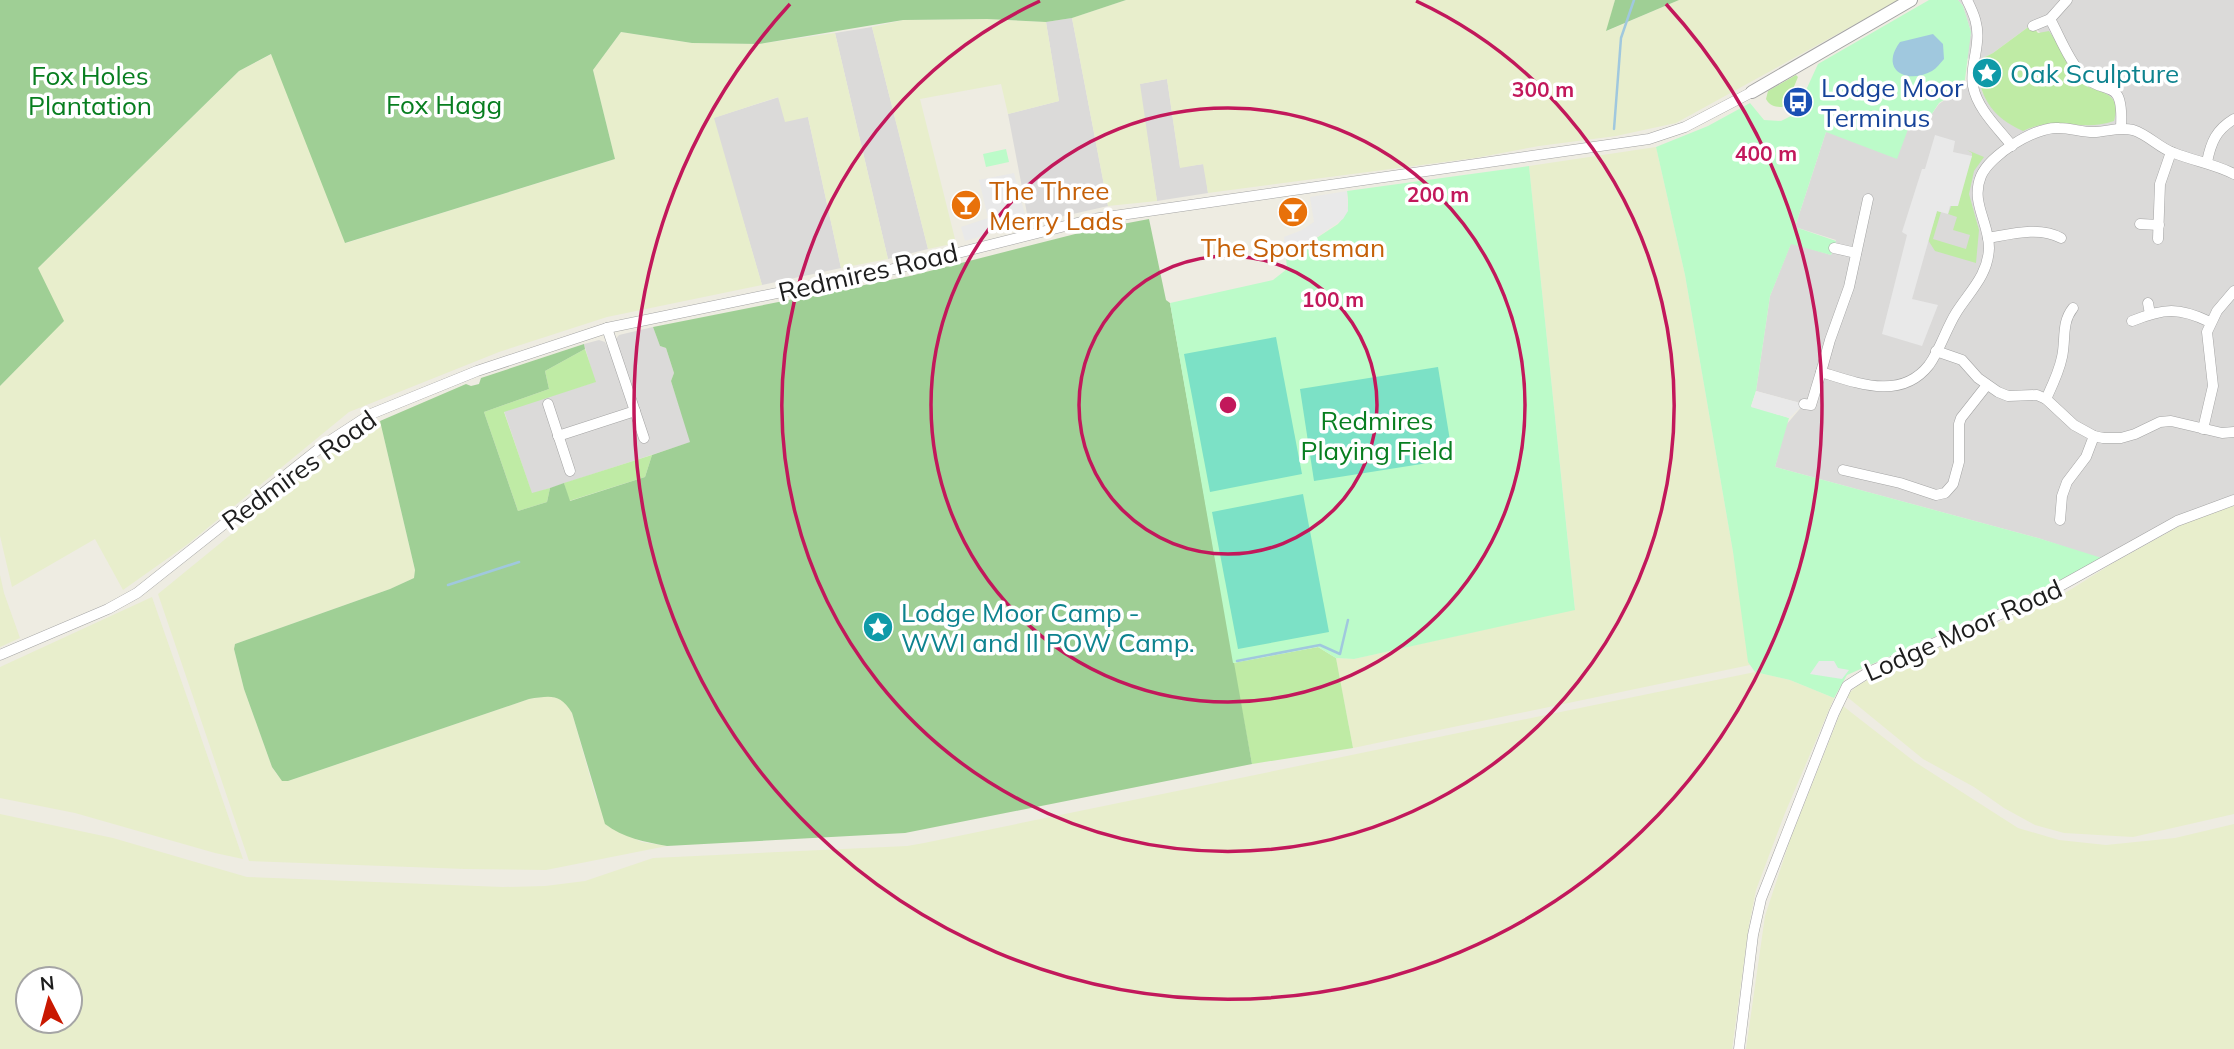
<svg xmlns="http://www.w3.org/2000/svg" width="2234" height="1049" viewBox="0 0 2234 1049" font-family="Mulish,sans-serif">
<rect width="100%" height="100%" fill="#eeece2"/>
<g fill="#dbdad9">
<path d="M1958,0H2234V505L2194,518L2113,563L2038,538L1775,467L1786,425L1804,404L1756,391L1770,296L1791,243L1831,255L1836,240L1795,227L1826,132L1914,113L1931,115L1939,104L1978,77L1983,94L2037,124L2055,122L2083,126L2105,93L2090,89L2072,75L2063,52L2031,25L1993,53L1977,61L1966,58L1971,32L1963,6Z"/>
<path d="M1072,18L1108,206L1029,224L1008,114L1059,101L1046,22Z"/>
<path d="M872,27L928,249L888,259L835,33Z"/>
<path d="M1167,79L1180,167L1204,164L1208,193L1157,201L1139,84Z"/>
<path d="M779,97L808,117L841,268L762,285L713,118Z"/>
<path d="M653,327L660,346L666,348L674,373L671,381L691,442L532,494L504,411L595,382L584,344L599,340L605,342L609,350L616,348L614,341L619,335Z"/>
</g>
<g fill="#e8eecc" fill-rule="evenodd">
<path d="M1126,0H1615L1607,31L1679,0H1899L1676,123L1616,136L1539,146L1475,158L1208,193L1203,164L1180,168L1167,79L1140,84L1157,201L1108,206L1072,18Z"/>
<path d="M987,19L1046,22L1059,101L1008,114L1001,84L920,99L956,243L928,249L872,27L903,20Z"/>
<path d="M621,32L692,43L759,44L835,33L888,259L841,268L808,117L785,122L778,97L714,118L762,285L607,317L499,352L349,412L188,544L123,590L95,539L12,587L0,536V386L41,344L38,268L239,71L272,54L346,243L615,159L593,70Z"/>
<path d="M1656,147L1685,275L1733,552L1750,665L1353,748L1336,658L1354,659L1575,609L1529,166Z"/>
<path d="M380,421L415,570L414,578L390,589L235,644L234,649L244,689L272,767L278,776L288,781L529,699L548,696L558,698L566,702L572,713L595,794L608,826L642,842L667,846L546,870L465,869L249,861L158,594L337,448L370,425Z"/>
<path d="M2234,505V814L2133,837L2064,833L2035,825L2004,808L1974,787L1923,759L1846,696L1857,686L1889,668L2054,600L2113,563L2194,518Z"/>
<path d="M0,575L4,593L20,638L0,647Z"/>
<path d="M152,597L194,717L243,859L215,853L75,813L0,798V667Z"/>
<path d="M1755,672L1790,680L1834,698L1785,813L1756,890L1749,925L1732,1049H0V814L113,838L247,877L503,887L545,886L585,881L653,858L907,846L924,843ZM28,979H70V1021H28Z"/>
<path d="M1843,706L1915,762L2018,828L2059,840L2106,845L2175,838L2234,824V1049H1746L1765,916L1790,840Z"/>
</g>
<g fill="#bfeba5">
<path d="M2031,25L2038,33L2049,31C2054,39 2060,46 2064,54C2067,61 2068,70 2072,75C2089,97 2124,84 2114,121C2080,133 2059,114 2023,131C1991,117 1978,95 1977,61L1993,53Z"/>
<path d="M1796,75L1798,77L1788,101L1782,107C1775,107 1770,106 1766,99L1768,91Z"/>
<path d="M1967,150L1984,157L1974,171L1969,194L1979,230L1976,263L1935,251L1928,240L1937,211L1941,212L1933,239L1966,249L1970,235L1953,230L1957,217L1948,214L1972,156V153Z"/>
<path d="M585,349L596,382L504,412L532,493L550,488L547,502L518,511L484,412L549,389L545,371Z"/>
<path d="M652,455L645,477L569,501L564,483Z"/>
<path d="M1318,647L1336,658L1353,748L1252,764L1233,663Z"/>
</g>
<g fill="#9fcf95">
<path d="M0,0H1126L1072,18L1046,22L987,19L903,20L759,44L692,43L621,32L593,70L615,159L345,243L271,54L239,71L38,268L64,321L0,386Z"/>
<path d="M1615,0H1679L1606,31Z"/>
<path d="M1149,219L1166,300L1170,303L1252,764L905,833L667,846C645,842 623,838 605,824L572,713C560,693 550,696 529,699L288,781H282L272,767L244,689L234,649L235,644L390,589L414,578L415,570L380,421L466,384L471,386L479,384L481,378L584,344L585,349L545,371L549,389L484,412L518,511L547,502L550,488L564,483L570,501L645,477L652,455L690,442L671,381L674,373L666,348L660,346L653,327L910,276L1091,230Z"/>
</g>
<g fill="#bcfbc9">
<path d="M1929,0H1958L1963,6L1971,32L1964,87L1939,103L1931,115L1914,113L1897,159L1826,132L1795,227L1836,241L1831,255L1791,244L1770,296L1756,391L1751,406L1789,418L1775,467L2038,538L2105,559L1989,613L1847,675L1834,698L1790,680L1755,672L1748,662L1733,552L1685,275L1656,147L1708,126L1750,103L1764,120L1781,121L1795,114L1818,64Z"/>
<path d="M1006,149L1009,162L986,167L983,154Z"/>
<path d="M1529,166L1575,610L1354,659L1336,658L1318,647L1233,663L1170,303L1273,280L1287,269L1286,258L1338,224C1349,212 1349,206 1347,191Z"/>
</g>
<g fill="#7ce1c6">
<path d="M1276,337L1302,474L1210,492L1184,354Z"/>
<path d="M1438,367L1453,459L1314,481L1300,389Z"/>
<path d="M1303,494L1329,632L1238,649L1212,512Z"/>
</g>
<g fill="#e9e9e9">
<path d="M1935,135L1955,141L1953,152L1972,156L1958,206H1950L1948,214L1937,211L1912,299L1938,305L1922,346L1882,334L1907,235L1902,232L1922,169H1925Z"/>
<path d="M1014,173L1027,223L965,241L961,227L988,218L979,180Z"/>
<path d="M1347,191L1348,211L1343,219L1286,258L1284,237L1302,230L1314,222L1310,197Z"/>
<path d="M1756,391L1804,404L1789,418L1751,407Z"/>
<path d="M1819,661H1834L1838,668L1849,670L1842,679L1810,674Z"/>
</g>
<path fill="#a0c8de" d="M1933,34L1943,44L1944,59C1940,63 1937,68 1932,71C1907,85 1879,70 1900,42Z"/>
<g fill="none" stroke-linecap="round" stroke-linejoin="round">
<g stroke="#a0c8de" stroke-width="2.5">
<path d="M1614,129L1621,38L1634,0"/>
<path d="M448,585L519,562"/>
<path d="M1237,661L1320,645L1340,654L1348,620"/>
</g>
<g stroke="#a4a4a4" stroke-width="11">
<g id="minor">
<path d="M1967,0C1974,14 1979,26 1977,42C1976,57 1970,72 1973,86C1977,109 1999,129 2012,146"/>
<path d="M2050,19C2059,35 2068,59 2080,72C2104,100 2124,72 2121,128"/>
<path d="M2033,26L2050,19L2067,0"/>
<path d="M2207,162C2211,142 2216,130 2234,119"/>
<path d="M1868,199L1849,287L1830,340L1821,372C1857,383 1901,401 1929,365C1940,350 1946,329 1956,313C1969,292 1988,276 1989,248C1989,222 1970,202 1981,176C1990,155 2036,126 2059,128C2072,128 2084,133 2096,132C2110,131 2119,127 2133,130C2149,135 2159,148 2174,153C2194,161 2215,164 2234,174"/>
<path d="M2140,224L2159,225"/>
<path d="M1988,238C2011,234 2040,226 2061,238"/>
<path d="M2158,239L2160,184L2171,152"/>
<path d="M1834,248L1856,253"/>
<path d="M2148,303L2150,314"/>
<path d="M2132,321C2164,308 2179,307 2210,322"/>
<path d="M607,328L644,438"/>
<path d="M1936,351L1962,360L1978,378L1998,392L2008,396L2037,395L2046,399L2074,425L2094,436L2103,438H2121L2135,434L2160,422L2171,421L2222,433L2234,432"/>
<path d="M2046,399C2052,386 2059,372 2062,357C2066,340 2061,323 2073,308"/>
<path d="M548,404L570,471"/>
<path d="M1804,404L1811,405L1821,372"/>
<path d="M2203,429L2213,386L2207,332L2217,311L2234,291"/>
<path d="M558,436L635,411"/>
<path d="M1843,470L1900,483L1936,495L1945,493L1953,484L1959,462V424L1961,418L1987,385"/>
<path d="M2060,520L2062,496L2067,482L2086,457L2094,436"/>
<path d="M0,655L108,609L137,593L325,444L371,414L477,371L607,328L894,269L1093,219L1649,139L1685,127L1752,92"/>
<path d="M1739,1049L1753,935L1761,899L1834,713L1847,686L1869,672L2046,594L2177,521L2234,500"/>
</g>
</g>
<g stroke="#a4a4a4" stroke-width="14">
<path id="tertiary" d="M1752,92L1911,0"/>
</g>
<use href="#minor" stroke="#fff" stroke-width="10"/>
<use href="#tertiary" stroke="#fff" stroke-width="12"/>
</g>
<g fill="none" stroke="#c2185b" stroke-width="3.5">
<circle cx="1228" cy="405" r="149"/>
<circle cx="1228" cy="405" r="297"/>
<path d="M1416 1A446 446 0 1 1 1040 1"/>
<path d="M1666 4A594 594 0 1 1 790 4"/>
</g>
<defs>
<g id="sight-disc" transform="scale(1.575)"><circle r="9.5" fill="#0f9aa8" stroke="#fff"/><path d="M0-6L1.8-2.2L6-1.7L2.9 1.2L3.7 5.4L0 3.3L-3.7 5.4L-2.9 1.2L-6-1.7L-1.8-2.2Z" fill="#fff"/></g>
<g id="bus-disc" transform="scale(1.575)"><circle r="9.5" fill="#1a4fb4" stroke="#fff"/><path d="M-5-6H5V4H4V6H2V4H-2V6H-4V4H-5ZM-3.5-4V0h7V-4ZM-3.5 1.2v1.5H-2V1.2ZM2 1.2v1.5H3.5V1.2Z" fill="#fff"/></g>
<g id="bar-disc" transform="scale(1.575)"><circle r="9.5" fill="#e8710a" stroke="#fff"/><path d="M-6-5H6L.8 .8V4.5H3.5V6h-7V4.5H-.8V.8Z" fill="#fff"/></g>
</defs>
<g fill-rule="evenodd">
<use href="#sight-disc" x="1987" y="73"/>
<use href="#bus-disc" x="1798" y="102"/>
<use href="#bar-disc" x="966" y="205"/>
<use href="#bar-disc" x="1293" y="212"/>
<use href="#sight-disc" x="878" y="627"/>
</g>
<g text-anchor="middle" dominant-baseline="central" stroke-width="7" stroke-linejoin="round" paint-order="stroke">
<g font-size="26" fill="#0d838f" stroke="#fff" text-anchor="start">
<text x="2010" y="73">Oak Sculpture</text>
<text x="901" y="612">Lodge Moor Camp -<tspan x="901" dy="30">WWI and II POW Camp.</tspan></text>
</g>
<g font-size="26" fill="#087e20" stroke="#fff">
<text x="90" y="75">Fox Holes<tspan x="90" dy="30">Plantation</tspan></text>
<text x="444" y="104">Fox Hagg</text>
<text x="1377" y="420">Redmires<tspan x="1377" dy="30">Playing Field</tspan></text>
</g>
<g font-size="26" fill="#164399" stroke="#fff" text-anchor="start">
<text x="1821" y="87">Lodge Moor<tspan x="1821" dy="30">Terminus</tspan></text>
</g>
<g font-size="26" fill="#c56008" stroke="#fff" text-anchor="start">
<text x="989" y="190">The Three<tspan x="989" dy="30">Merry Lads</tspan></text>
<text x="1293" y="247" text-anchor="middle">The Sportsman</text>
</g>
<g font-size="26" fill="#1d1d1d" stroke="#fff">
<text transform="translate(868 272) rotate(-13)">Redmires Road</text>
<text transform="translate(299 470) rotate(-36)">Redmires Road</text>
<text transform="translate(1963 630) rotate(-24)">Lodge Moor Road</text>
</g>
</g>
<circle cx="1228" cy="405" r="10" fill="#c2185b" stroke="#fff" stroke-width="3.5"/>
<g font-size="21" text-anchor="middle" font-weight="bold" fill="#c2185b" stroke="#fff" stroke-width="7" stroke-linejoin="round" paint-order="stroke">
<text x="1543" y="97">300 m</text>
<text x="1766" y="161">400 m</text>
<text x="1438" y="202">200 m</text>
<text x="1333" y="307">100 m</text>
</g>
<g transform="translate(49 1000) rotate(354)"><circle r="33" fill="#ffffff" stroke="#a5a5a5" stroke-width="2"/>
<path d="M0-5L12 26L0 18L-12 26Z" fill="#c91800"/>
<text y="-10" font-size="19" font-weight="bold" text-anchor="middle" fill="#1d1d1d">N</text>
</g>
</svg>
